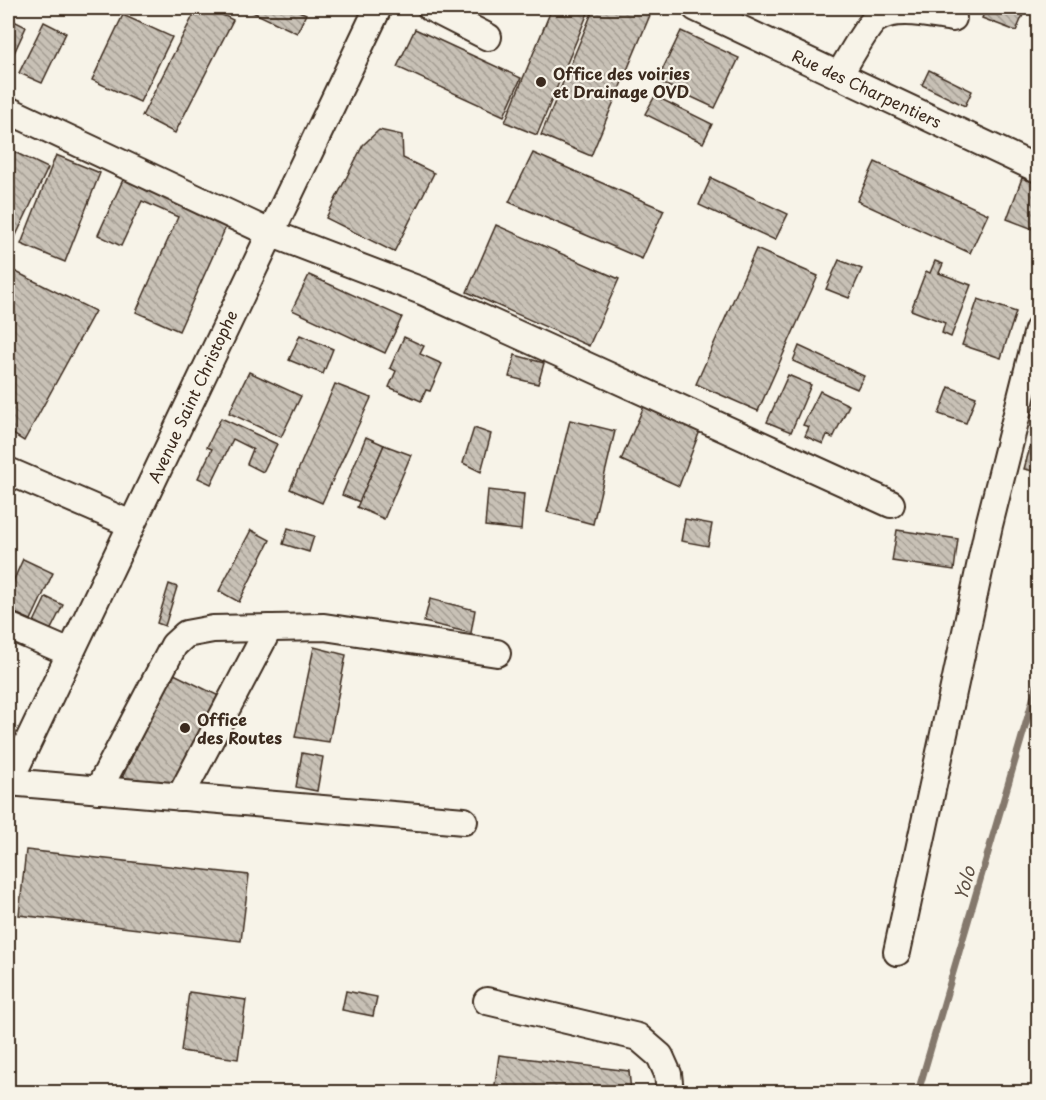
<svg xmlns="http://www.w3.org/2000/svg" width="1046" height="1100" viewBox="0 0 1046 1100" font-family="'Playpen Sans',sans-serif">
<defs>
<pattern id="building-back-hatch" width="6" height="6" patternUnits="userSpaceOnUse" patternTransform="scale(1.5)"><rect width="6" height="6" fill="#c8c1b6"/><path d="M-1 5l2 2M0 0l6 6M5-1l2 2" fill="none" stroke="#a49d93"/></pattern>
</defs>
<rect width="100%" height="100%" fill="#f7f3e8"/>
<filter id="ink" filterUnits="userSpaceOnUse"><feTurbulence type="fractalNoise" baseFrequency=".0167" numOctaves="2"/><feDisplacementMap in="SourceGraphic" scale="12" xChannelSelector="R" yChannelSelector="G"/><feConvolveMatrix kernelMatrix="1 2 1 2 8 2 1 2 1" color-interpolation-filters="sRGB"/></filter>
<g filter="url(#ink)">
<g fill="none" stroke-linecap="round" stroke-linejoin="round">
<path stroke="#84786c" stroke-width="7" d="M918,1092L1038,682"/>
</g>
<g fill="url(#building-back-hatch)" stroke="#3b2a1e" stroke-width="1.5">
<path d="M197,8H209L233,20L175,133L142,116Z"/>
<path d="M249,8H292L306,14L297,33L248,10Z"/>
<path d="M552,8H590L537,135L505,122Z"/>
<path d="M594,8H653L591,156L541,135Z"/>
<path d="M986,8H1026L1016,31L982,18Z"/>
<path d="M123,15L172,37L140,102L92,80Z"/>
<path d="M8,18L26,27L8,66Z"/>
<path d="M44,22L66,33L42,83L19,73Z"/>
<path d="M415,29L521,78L504,116L397,67Z"/>
<path d="M681,31L739,58L715,108L657,81Z"/>
<path d="M929,70L972,91L965,106L922,85Z"/>
<path d="M655,96L712,124L703,143L645,114Z"/>
<path d="M379,130L402,135L403,158L434,173L394,252L326,218L363,145Z"/>
<path d="M8,149L48,168L11,246L8,244Z"/>
<path d="M533,153L664,210L642,259L509,202Z"/>
<path d="M56,155L100,173L65,262L21,244Z"/>
<path d="M875,162L988,214L970,253L857,201Z"/>
<path d="M126,173L230,218L179,331L136,312L178,217L142,201L121,246L98,235Z"/>
<path d="M711,178L788,214L775,240L699,205Z"/>
<path d="M1022,178L1038,184V231L1007,219Z"/>
<path d="M496,225L619,279L589,346L467,292Z"/>
<path d="M756,249L818,276L758,411L696,384Z"/>
<path d="M839,260L862,269L849,298L826,289Z"/>
<path d="M935,261L943,264L939,273L971,285L951,337L942,333L945,323L911,310L926,271L930,273Z"/>
<path d="M8,268L95,311L24,441L8,431Z"/>
<path d="M309,275L402,317L385,353L292,310Z"/>
<path d="M978,299L1016,312L1001,358L962,345Z"/>
<path d="M300,335L333,349L323,374L289,360Z"/>
<path d="M404,337L424,346L420,354L442,364L430,391L426,390L421,401L389,387L396,371L390,368Z"/>
<path d="M799,346L864,376L857,389L793,361Z"/>
<path d="M515,355L544,363L538,384L509,377Z"/>
<path d="M249,372L301,396L281,437L229,413Z"/>
<path d="M788,375L811,385L791,432L767,422Z"/>
<path d="M335,384L371,398L322,503L290,489Z"/>
<path d="M949,387L976,397L966,423L939,414Z"/>
<path d="M820,391L849,405L833,438L827,435L823,444L805,436L809,427L803,425Z"/>
<path d="M644,406L701,428L679,486L621,460Z"/>
<path d="M221,418L277,444L263,472L247,464L253,449L233,439L211,484L198,478L212,449L207,447Z"/>
<path d="M570,420L615,431L593,524L547,512Z"/>
<path d="M474,428L491,434L481,472L463,463Z"/>
<path d="M1035,429L1038,430V472L1024,469Z"/>
<path d="M366,437L384,445L360,502L342,495Z"/>
<path d="M384,445L411,455L384,519L357,507Z"/>
<path d="M488,490L524,494L521,530L485,526Z"/>
<path d="M685,519L712,524L708,546L681,541Z"/>
<path d="M288,528L314,536L309,552L283,544Z"/>
<path d="M251,530L270,540L239,602L219,591Z"/>
<path d="M897,530L958,539L954,570L892,561Z"/>
<path d="M23,559L53,573L31,620L8,610V593Z"/>
<path d="M169,584L177,587L165,626L157,623Z"/>
<path d="M46,597L63,605L50,631L33,624Z"/>
<path d="M430,599L475,610L471,633L424,622Z"/>
<path d="M314,647L346,655L329,742L295,737Z"/>
<path d="M172,673L225,699L167,793L122,778Z"/>
<path d="M302,753L323,757L317,791L296,787Z"/>
<path d="M26,850L249,875L241,941L19,915Z"/>
<path d="M346,991L377,997L373,1016L342,1010Z"/>
<path d="M189,992L246,1000L238,1059L181,1051Z"/>
<path d="M499,1055L629,1071L631,1092H494Z"/>
</g>
<g fill="none" stroke-linecap="round" stroke-linejoin="round">
<g stroke="#3b2a1e" stroke-width="30">
<g id="minor">
<path d="M431,8L488,37"/>
<path d="M696,8L1038,169"/>
<path d="M839,75C846,64 866,27 875,20C895,5 931,15 953,18"/>
<path d="M8,110L270,233L422,291L891,504"/>
<path d="M8,471L131,524"/>
<path d="M8,626L70,653"/>
<path d="M8,782L464,821"/>
<path d="M8,784L378,8"/>
<path d="M98,790L174,645L186,634L213,629L324,627L497,653"/>
<path d="M180,797L269,628"/>
<path d="M897,952L989,525L1038,330"/>
<path d="M487,1001L638,1037L660,1056L668,1074L670,1092"/>
</g>
</g>
<use href="#minor" stroke="#f7f3e8" stroke-width="26"/>
</g>
</g>
<g fill="#3b2a1e" stroke="#f7f3e8" stroke-width="2">
<circle cx="541" cy="82" r="6"/>
<circle cx="185" cy="728" r="6"/>
</g>
<g text-anchor="middle" dominant-baseline="central" stroke-width="4.5" stroke-linejoin="round" paint-order="stroke">
<g font-size="16" font-weight="bold" fill="#3b2a1e" stroke="#f7f3e8" text-anchor="start">
<text x="553" y="73">Office des voiries<tspan x="553" dy="18">et Drainage OVD</tspan></text>
<text x="197" y="719">Office<tspan x="197" dy="18">des Routes</tspan></text>
</g>
<g font-size="16" fill="#3b2a1e" stroke="#f7f3e8">
<text transform="translate(867 88) rotate(25)">Rue des Charpentiers</text>
<text transform="translate(192 396) rotate(-65)">Avenue Saint Christophe</text>
</g>
<g font-size="18" font-style="italic" fill="#5f5145" stroke="#f7f3e8">
<text transform="translate(964 883) rotate(-74)">Yolo</text>
</g>
</g>
<rect width="1046" height="1100" fill="none" stroke="#f7f3e8" stroke-width="30"/>
<rect x="15" y="15" width="1016" height="1070" fill="none" stroke="#3b2a1e" stroke-width="2" filter="url(#ink)"/>
</svg>
